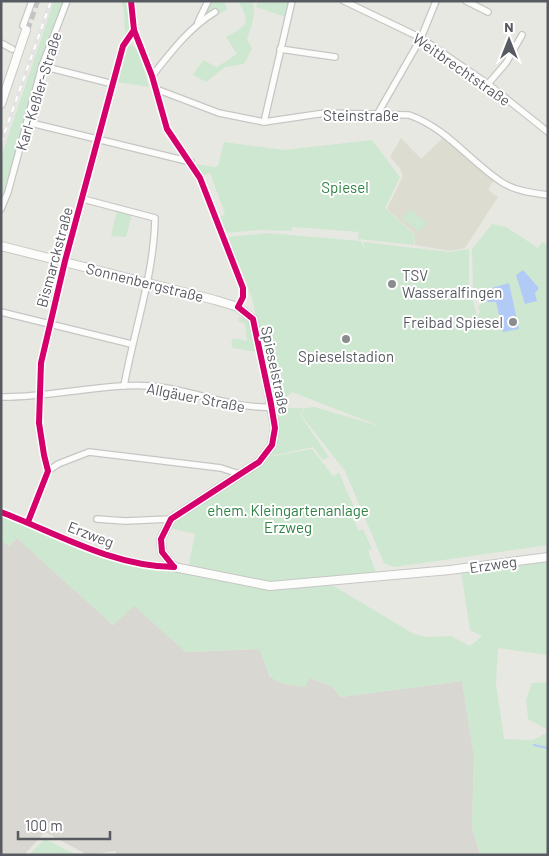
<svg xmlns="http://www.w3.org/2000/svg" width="549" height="856" viewBox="0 0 549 856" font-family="Barlow,sans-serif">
<rect width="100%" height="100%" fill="#e8e8e2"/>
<path fill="#d8d7d1" d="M17,538L113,625L134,605L186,652L260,649L270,677L310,678L331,686L341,697L462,681L474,756L472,827L480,855H118L115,851L88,855L45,832L24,855H1V540L9,546Z"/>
<path fill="#dcdcd1" d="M445,136L495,178L488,190L498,197L465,248L450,251L415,245V234L387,209L403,176L400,168L390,157L401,138L421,159Z"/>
<g fill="#cee7d0">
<path d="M54,1H65L50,41L7,191L1,203V157Z"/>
<path d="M121,1H129L132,29L125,40L124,11Z"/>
<path d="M209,1H229L225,3L227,10L218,14L215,9L203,16Z"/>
<path d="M238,1H252C257,13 251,28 247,39L252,49L244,64L225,67L206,82L193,75L203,60L217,67L237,54L226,37C248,25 251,23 238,1Z"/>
<path d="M258,1H290L286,17L256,7Z"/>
<path d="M128,45H132L139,52L149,87L117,82Z"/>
<path d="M372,140L400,177L385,208L415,235L414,245L358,239L359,232L292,227V231L258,230L224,233L218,218L225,214L210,173L201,176L195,164L215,167L218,166L224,142L284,150Z"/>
<path d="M410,209L427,223L419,232L402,218Z"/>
<path d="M117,210L132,214L126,237L111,236Z"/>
<path d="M492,224L506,227L538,248L542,242L548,245V545L394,567L384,563L345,471L301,415L305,408L315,407L382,427L292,392L281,403L273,396L252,298L228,237L268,233L361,241L366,252L363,242L449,252L469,249V300H473L477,316L480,312L478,306L482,304L479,290L473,291L472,249Z"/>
<path d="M239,317L244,318L251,325L258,352L233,348L231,344L233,338L247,341L245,324L238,321Z"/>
<path d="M274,408H304L300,415L329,457L323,460L313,447L276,455L271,454L277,428Z"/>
<path d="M312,449L333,476L339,473L354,507L349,509L359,531L363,529L372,549L368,551L376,573L271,584L188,568L195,534L170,528L186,512L269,454L275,456Z"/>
<path d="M1,515L144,566L270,588L332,585L412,633L425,637L451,636L470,646L482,636L470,630L461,572L548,560V655L498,648L496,684L504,739L533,740L548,732V855H480L472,827L474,756L462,681L341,697L331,686L310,678L305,687C269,682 272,683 259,649L186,652L134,606L113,625L17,538L9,546L1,540Z"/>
<path d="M548,682V730L528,719L526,700L532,683Z"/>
<path d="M45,839L76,855H29Z"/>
</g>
<g fill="#b2cbf6">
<path d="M523,270L539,288L535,293L537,301L525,304L516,275Z"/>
<path d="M509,283L519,329L503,332L496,302H488L485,290Z"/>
</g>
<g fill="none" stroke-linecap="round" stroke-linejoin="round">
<path stroke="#b2cbf6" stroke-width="2" d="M534,745L548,748"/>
<path stroke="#c4c4c2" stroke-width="8" stroke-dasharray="8 4" stroke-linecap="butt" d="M26,30L36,1"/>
<g stroke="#c6c6c6" stroke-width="8">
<g id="street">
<path d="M131,1L134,30L152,76L167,129L200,178L243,288V297L238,307"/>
<path d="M344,1L421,38L488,84L548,132"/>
<path d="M466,1L488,12"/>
<path d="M198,22L208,1"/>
<path d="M23,26L32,1"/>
<path d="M1,43L12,49"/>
<path d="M280,49L335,57"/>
<path d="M42,66L113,84"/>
<path d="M152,76C171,52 189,28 215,12"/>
<path d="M488,84L506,63L522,35"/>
<path d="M156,89L219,113L264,122L325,113L409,115C447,128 470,162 503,183C516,191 533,193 548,195"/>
<path d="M378,113L421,38L436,1"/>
<path d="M27,122L191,162"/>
<path d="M264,122L292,1"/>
<path d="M83,199L155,218C154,275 134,330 124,386"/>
<path d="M1,209L8,192L42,66L67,1"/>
<path d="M1,312L131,344"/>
<path d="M1,397C51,398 101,383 151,386C192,389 230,409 272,407"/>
<path d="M48,471L58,464L89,452L221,468L242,475"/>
<path d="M1,512C56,533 114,567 174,567"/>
<path d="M97,519L125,521L171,519"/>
<path d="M28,522L48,471L44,455L39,423L41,363L65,261L123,46L134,30"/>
</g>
</g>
<g stroke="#c7c7c7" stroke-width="10">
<g id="secondary">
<path d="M1,104L26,30"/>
<path d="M1,246L215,300L238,307L253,319L264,366L275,428L272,445L259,462L171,519L161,539L162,552L174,567L270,586L450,570L548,557"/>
</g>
</g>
<use href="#street" stroke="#fcfcfb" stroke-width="5.5"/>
<use href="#secondary" stroke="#fcfcfb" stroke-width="8"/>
<g stroke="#e2e3e2" stroke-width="4">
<path id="rail" d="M1,143L51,1"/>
</g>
<use href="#rail" stroke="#fff" stroke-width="2" stroke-dasharray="5.5" stroke-linecap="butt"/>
<g stroke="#fff" stroke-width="9">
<g id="cycleway">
<path d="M131,1L134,30L152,76L167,129L200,178L243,288V297L238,307L253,319L255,329L271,404L275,428L272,445L259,462L171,519L161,539L162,552L174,567"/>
<path d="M1,512C56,533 114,567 174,567"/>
<path d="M28,522L48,471L44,455L39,423L41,363L65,261L123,46L134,30"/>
</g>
</g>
<use href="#cycleway" stroke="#d6006c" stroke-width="6"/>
</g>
<g fill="#8a8c8e" stroke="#fff" stroke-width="2">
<circle cx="392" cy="284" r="5"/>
<circle cx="513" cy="322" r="5"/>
<circle cx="346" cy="339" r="5"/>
</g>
<g text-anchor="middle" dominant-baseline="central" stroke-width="4" stroke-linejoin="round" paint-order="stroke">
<g font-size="15" fill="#585a61" stroke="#fff">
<text transform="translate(462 69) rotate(35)">Weitbrechtstraße</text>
<text transform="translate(38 91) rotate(-73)">Karl-Keßler-Straße</text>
<text x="361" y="115">Steinstraße</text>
<text transform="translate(54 257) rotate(-75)">Bismarckstraße</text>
<text transform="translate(145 282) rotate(14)">Sonnenbergstraße</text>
<text transform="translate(276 370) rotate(78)">Spieselstraße</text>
<text transform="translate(196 397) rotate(11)">Allgäuer Straße</text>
<text transform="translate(91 534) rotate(21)">Erzweg</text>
<text transform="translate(493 564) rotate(-8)">Erzweg</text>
</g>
<g font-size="15" fill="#2e8243" stroke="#fff">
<text x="345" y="187">Spiesel</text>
<text x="288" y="510">ehem. Kleingartenanlage<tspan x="288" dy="17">Erzweg</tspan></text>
</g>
<g font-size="15" fill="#585a61" stroke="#fff" text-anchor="start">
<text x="402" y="275">TSV<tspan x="402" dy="17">Wasseralfingen</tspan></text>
<text x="503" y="322" text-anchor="end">Freibad Spiesel</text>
<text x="346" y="356" text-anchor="middle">Spieselstadion</text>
</g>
</g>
<rect width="549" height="856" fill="none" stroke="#585a61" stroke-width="5"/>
<g transform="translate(509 40)" stroke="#ffffff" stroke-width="4" paint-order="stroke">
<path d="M0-4L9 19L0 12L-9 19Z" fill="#585a61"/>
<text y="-8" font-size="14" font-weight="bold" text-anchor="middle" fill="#585a61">N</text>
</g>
<path d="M18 831v8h92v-8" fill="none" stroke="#585a61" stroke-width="2.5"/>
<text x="25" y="831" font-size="15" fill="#585a61" stroke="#ffffff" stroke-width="4" paint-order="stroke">100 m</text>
</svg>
